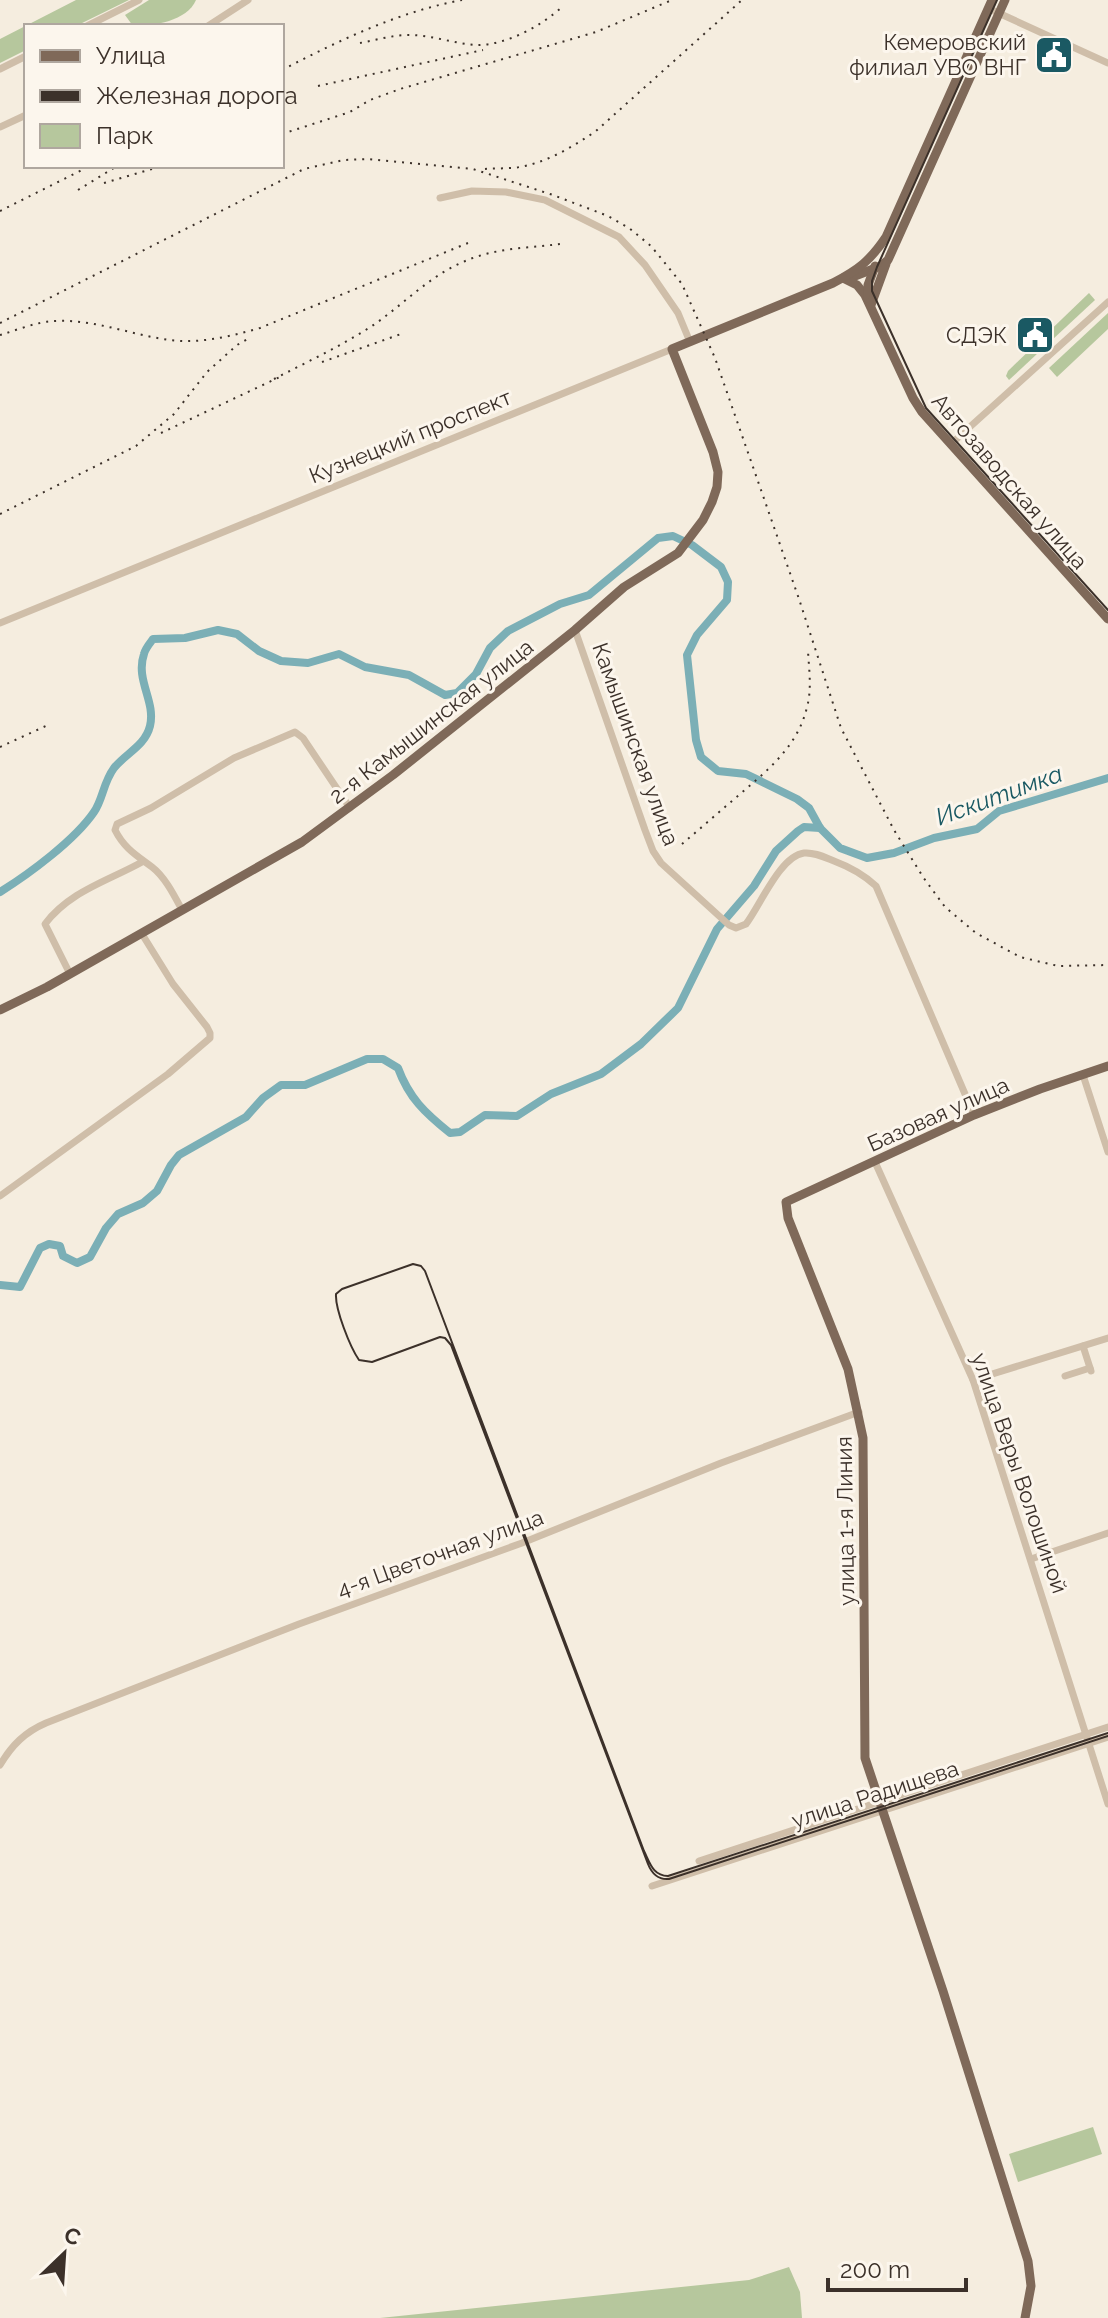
<svg xmlns="http://www.w3.org/2000/svg" width="1108" height="2318" viewBox="0 0 1108 2318" font-family="Raleway,sans-serif">
<rect width="100%" height="100%" fill="#f5eddf"/>
<g fill="#b6c79d">
<path d="M76,0H129L76,26H26V50L0,63V39Z"/>
<path d="M149,0H196C187,21 154,26 133,26L125,15Z"/>
<path d="M1089,293L1095,300L1009,380L1006,376L1008,371Z"/>
<path d="M1108,313V329L1057,377L1049,368Z"/>
<path d="M1093,2127L1102,2154L1018,2182L1009,2154Z"/>
<path d="M789,2267L800,2292L802,2318H380L749,2280Z"/>
</g>
<g fill="none" stroke-linecap="round" stroke-linejoin="round">
<g stroke="#7bafb6" stroke-width="8">
<path d="M0,892C29,874 75,840 94,812C103,799 103,783 114,768C126,753 145,746 150,726C156,701 135,680 144,654C145,649 150,643 153,639L185,638L218,630L237,634L259,651L281,661L308,663L339,654L365,667L409,675L445,695L457,693L476,674L490,648L508,631L560,604L589,595L658,538L673,536L692,545L721,567L728,582L727,600L697,635L687,655L696,740L701,757L718,771L746,774L797,799L809,808L820,828L840,848L867,858L894,853L934,838L977,829L999,811L1108,778"/>
<path d="M0,1285L20,1287L40,1248L49,1244L60,1246L63,1256L77,1263L90,1257L106,1228L118,1214L143,1203L157,1191L171,1165L179,1155L246,1117L263,1098L281,1085H305L367,1059H383L398,1068C409,1098 425,1113 450,1133L460,1132L485,1115L517,1116L551,1094L601,1074L641,1044L678,1008L717,929L754,886L776,851L798,831L804,827L820,828"/>
</g>
<g stroke="#cfbea9" stroke-width="7">
<path d="M994,11L1108,63"/>
<path d="M87,26L139,0"/>
<path d="M208,26L248,0"/>
<path d="M0,69L26,56"/>
<path d="M0,127L26,115"/>
<path d="M440,198L472,191L506,192L545,200L619,237L645,265L678,313L690,342"/>
<path d="M951,444L1108,302"/>
<path d="M0,623L672,349"/>
<path d="M575,630L645,830L653,851L661,863L729,925L736,928L746,924C760,906 780,856 804,853C814,852 824,857 834,861C850,867 863,874 876,886L974,1115"/>
<path d="M182,910C174,895 165,877 152,867C136,855 124,848 115,830L117,824L151,808L234,758L295,732L303,738L350,808"/>
<path d="M70,974L45,924C70,891 108,881 142,862"/>
<path d="M1083,1075L1108,1152"/>
<path d="M875,1162L973,1380L1108,1804"/>
<path d="M0,1196L168,1074L210,1038V1033L207,1027L173,984L142,934"/>
<path d="M1083,1346L1091,1371"/>
<path d="M1065,1376L1090,1368"/>
<path d="M973,1380L1108,1338"/>
<path d="M1031,1559L1108,1533"/>
<path d="M0,1765C12,1745 25,1732 46,1723L299,1624L522,1543L721,1463L859,1412"/>
<path d="M699,1861L1108,1727"/>
<path d="M652,1886L1108,1737"/>
</g>
<g stroke="#7f6959" stroke-width="9">
<path d="M855,276L881,266L888,260L1005,0"/>
<path d="M843,278L857,285L865,295L913,398L922,412L1108,619"/>
<path d="M868,298V285L875,266"/>
<path d="M871,305L886,264"/>
<path d="M0,1010L47,987L302,842L393,775L575,630L624,587L678,553L703,520L712,502L717,487L718,472L713,452L672,349L833,283C858,270 870,261 886,237L992,0"/>
<path d="M1025,2318L1031,2286L1028,2261L943,1991L865,1758L863,1438L848,1369L788,1218L786,1202L974,1115L1040,1089L1108,1066"/>
</g>
<g stroke="#3c312a" stroke-width="2">
<path d="M997,0L877,267L872,281V291L926,408L1108,610"/>
<path d="M1108,1733L668,1876C653,1876 650,1863 644,1851L425,1271L421,1266L413,1264L342,1289L336,1294C335,1309 350,1347 359,1360L372,1362L440,1337L445,1338L451,1345L648,1864C652,1874 658,1880 669,1879L1108,1736"/>
</g>
<g stroke="#3c312a" stroke-width="2" stroke-dasharray="2 6" stroke-linecap="butt">
<path d="M360,43C376,40 393,35 409,35C432,35 455,44 477,45C507,45 541,26 562,7"/>
<path d="M282,70C340,40 398,12 462,0"/>
<path d="M318,86L483,50"/>
<path d="M282,134L350,112L370,100L400,89L596,32L672,0"/>
<path d="M485,169C498,168 512,169 525,166C551,160 574,146 596,131L742,0"/>
<path d="M104,183L162,166"/>
<path d="M78,190L117,166"/>
<path d="M0,211L90,166"/>
<path d="M0,323L304,169L344,160L368,159L473,169L553,195L608,216L629,228L651,246L682,284L715,358L799,599L841,728L894,830L923,877L945,907L976,933L1020,957L1058,966L1108,965"/>
<path d="M0,335C17,330 36,322 54,321C92,319 126,333 163,339C196,345 228,337 260,328L468,243"/>
<path d="M322,362L401,334"/>
<path d="M274,379C307,362 341,346 372,326C403,305 428,277 463,262C493,248 528,248 560,244"/>
<path d="M161,433L284,375"/>
<path d="M0,514L136,446L174,414L207,372L237,345L251,337"/>
<path d="M0,747L48,725"/>
<path d="M682,844C701,828 720,811 739,795C768,770 798,746 807,707C812,689 809,670 808,651"/>
</g>
</g>
<defs>
<g id="civic-square" transform="scale(2)"><rect x="-9" y="-9" width="18" height="18" rx="4" fill="#1a5963" stroke="#fcf6ed"/><path d="M-.6-6.5H3V-4.5H.6V-3L4-1V1h2V6H-6V1h2V-1L-.6-3ZM-1.2 2.5V6h2.4V2.5Z" fill="#fff"/></g>
</defs>
<g fill-rule="evenodd">
<use href="#civic-square" x="1054" y="55"/>
<use href="#civic-square" x="1035" y="335"/>
</g>
<g text-anchor="middle" dominant-baseline="central" stroke-width="6" stroke-linejoin="round" paint-order="stroke">
<g font-size="22" fill="#3c312a" stroke="#fcf6ed" text-anchor="end">
<text x="1026" y="42">Кемеровский<tspan x="1026" dy="25">филиал УВО ВНГ</tspan></text>
<text x="1007" y="335">СДЭК</text>
</g>
<g font-size="22" fill="#3c312a" stroke="#fcf6ed">
<text transform="translate(410 436) rotate(-22)">Кузнецкий проспект</text>
<text transform="translate(1010 481) rotate(49)">Автозаводская улица</text>
<text transform="translate(431 721) rotate(-38)">2-я Камышинская улица</text>
<text transform="translate(636 744) rotate(70)">Камышинская улица</text>
<text transform="translate(938 1114) rotate(-24)">Базовая улица</text>
<text transform="translate(1020 1473) rotate(71)">улица Веры Волошиной</text>
<text transform="translate(845 1521) rotate(-91)">улица 1-я Линия</text>
<text transform="translate(440 1553) rotate(-20)">4-я Цветочная улица</text>
<text transform="translate(875 1794) rotate(-18)">улица Радищева</text>
</g>
<g font-size="24" font-style="italic" fill="#1a5963" stroke="#fcf6ed">
<text transform="translate(999 795) rotate(-20)">Искитимка</text>
</g>
</g>
<rect x="24" y="24" width="260" height="144" fill="#fcf6ed" stroke="#afa79f" stroke-width="2"/>
<rect x="40" y="50" width="40" height="12" fill="#7f6959" stroke="#afa79f" stroke-width="2"/>
<text x="96" y="64" font-size="24" fill="#3c312a">Улица</text>
<rect x="40" y="90" width="40" height="12" fill="#3c312a" stroke="#afa79f" stroke-width="2"/>
<text x="96" y="104" font-size="24" fill="#3c312a">Железная дорога</text>
<rect x="40" y="124" width="40" height="24" fill="#b6c79d" stroke="#afa79f" stroke-width="2"/>
<text x="96" y="144" font-size="24" fill="#3c312a">Парк</text>
<g transform="translate(64 2254) rotate(25)" stroke="#fcf6ed" stroke-width="6" paint-order="stroke">
<path d="M0-6L14 30L0 20L-14 30Z" fill="#3c312a"/>
<text y="-12" font-size="22" font-weight="bold" text-anchor="middle" fill="#3c312a">С</text>
</g>
<path d="M828 2278v12h138v-12" fill="none" stroke="#3c312a" stroke-width="4"/>
<text x="840" y="2278" font-size="24" fill="#3c312a" stroke="#fcf6ed" stroke-width="6" paint-order="stroke">200 m</text>
</svg>
